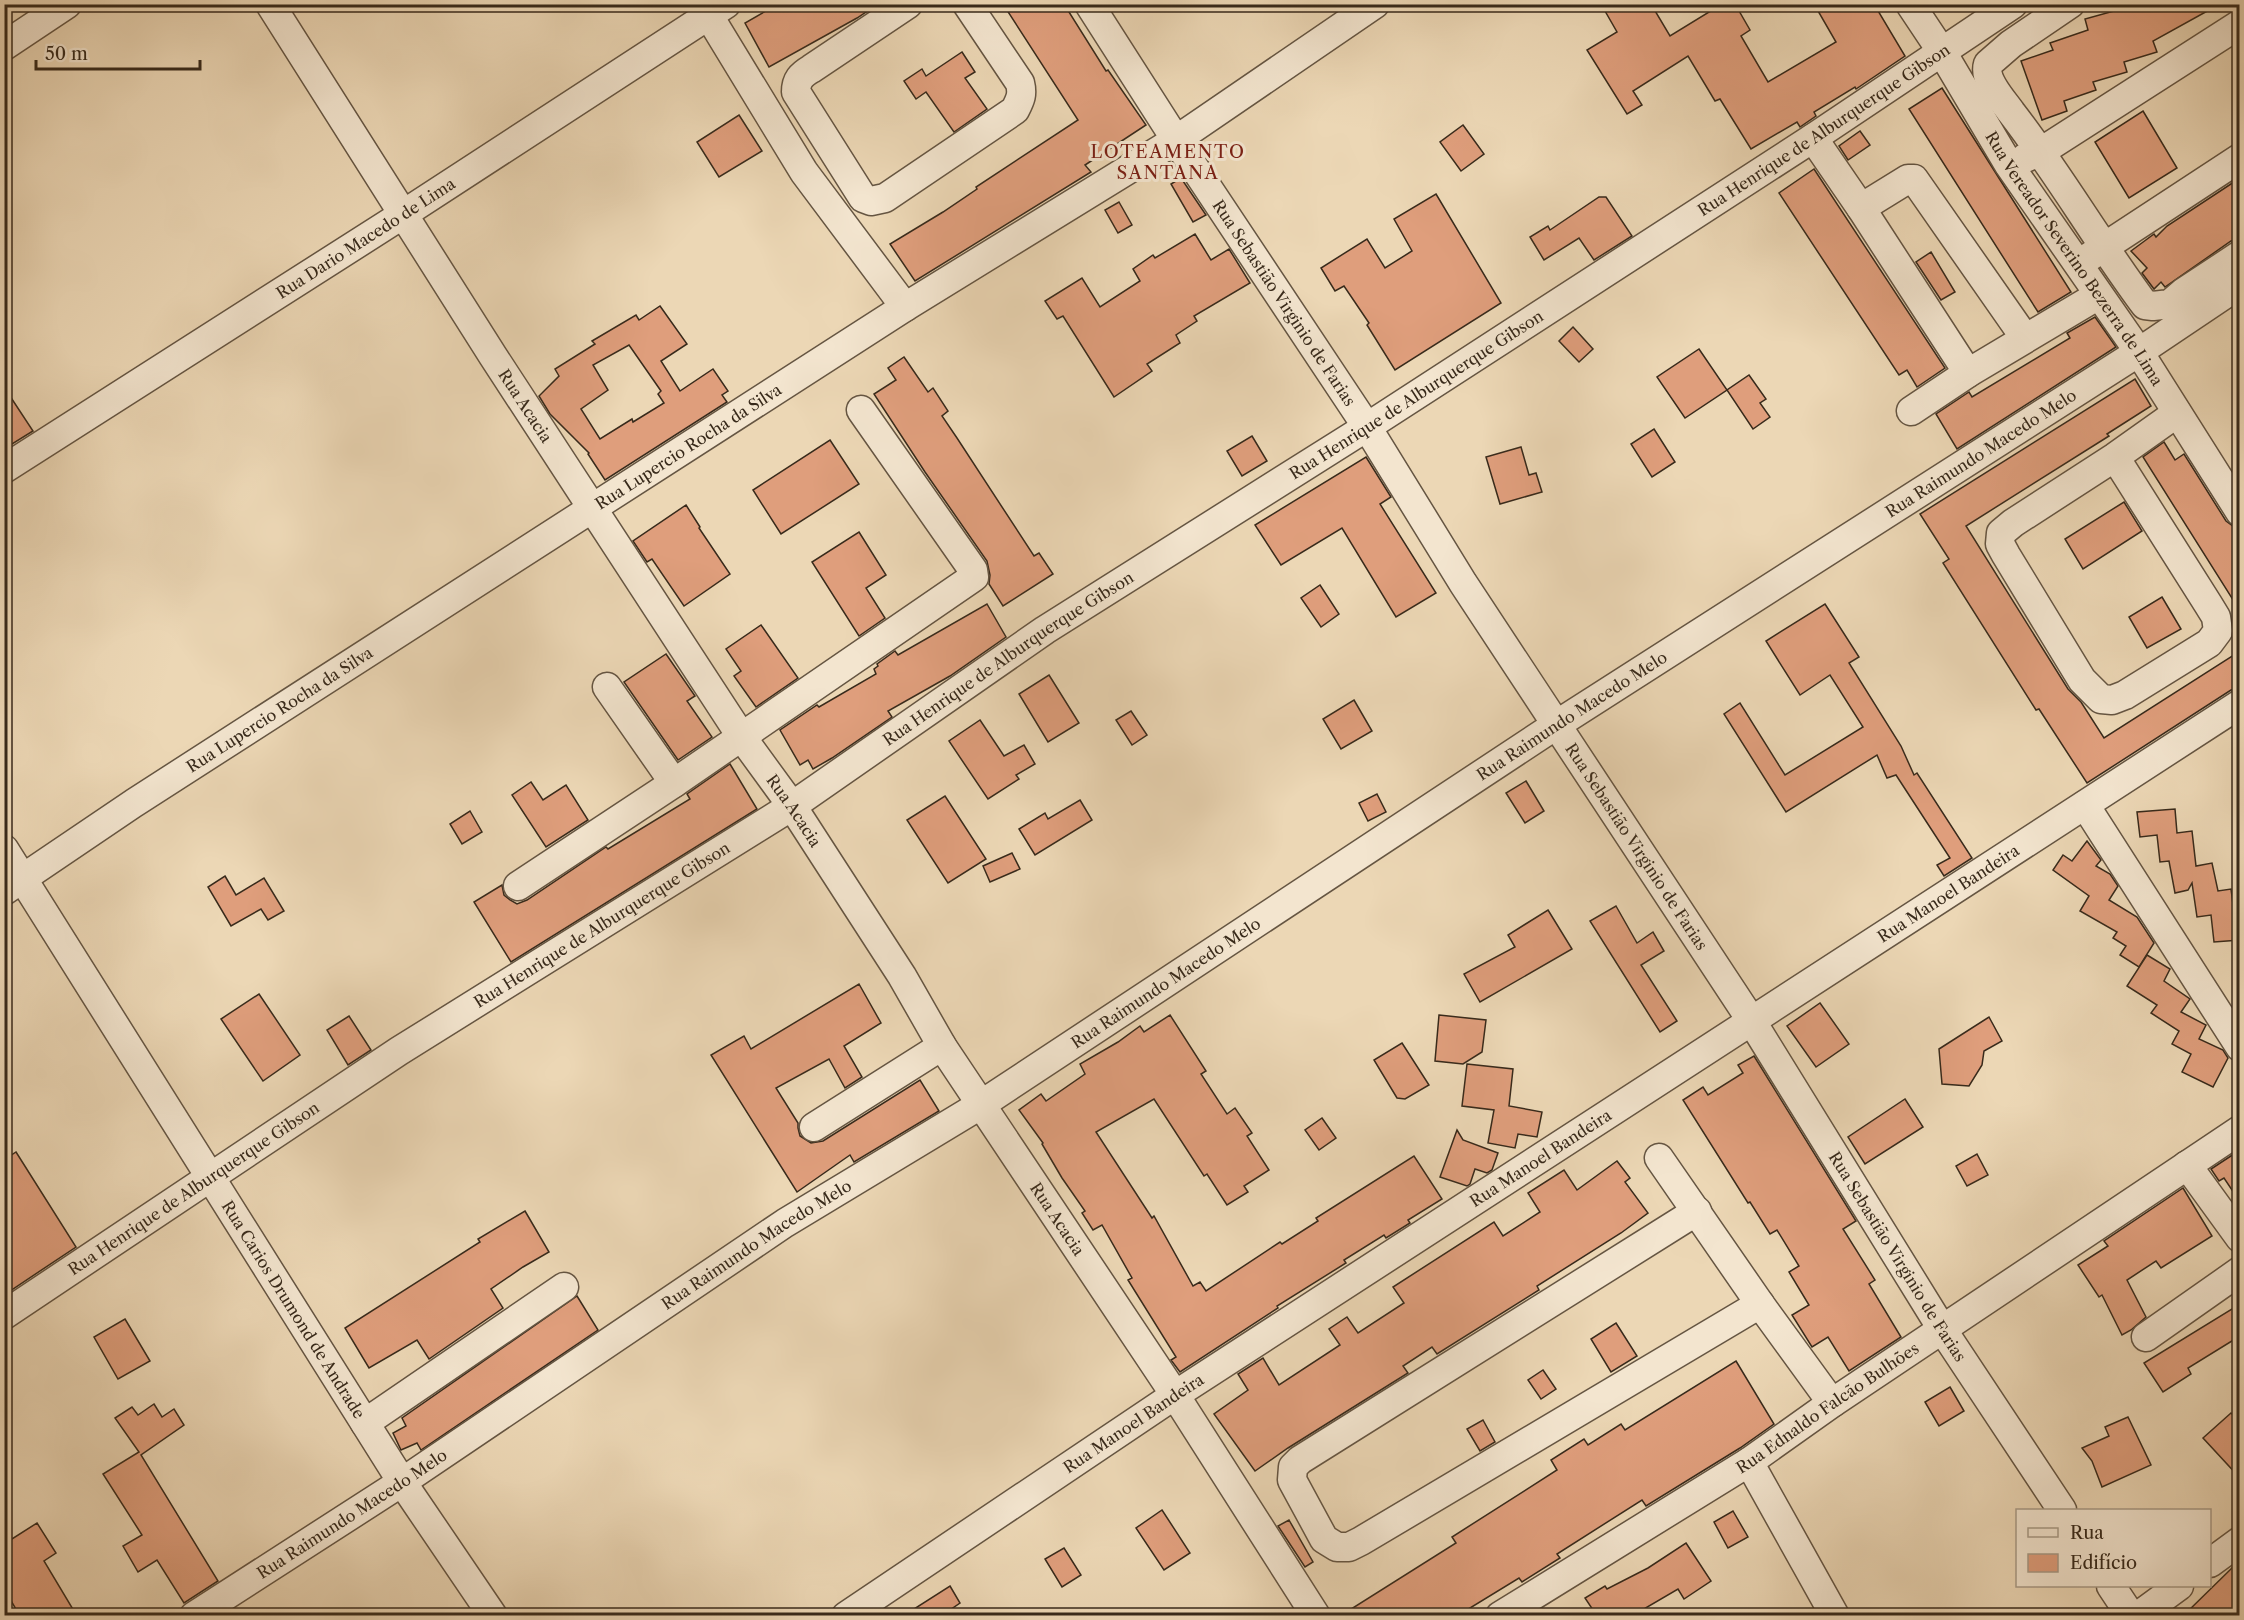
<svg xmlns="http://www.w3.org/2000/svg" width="2244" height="1620" viewBox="0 0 2244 1620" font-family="'Libre Caslon Text',serif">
<rect width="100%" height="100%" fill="#ecd7b5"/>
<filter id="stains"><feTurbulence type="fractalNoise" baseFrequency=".00333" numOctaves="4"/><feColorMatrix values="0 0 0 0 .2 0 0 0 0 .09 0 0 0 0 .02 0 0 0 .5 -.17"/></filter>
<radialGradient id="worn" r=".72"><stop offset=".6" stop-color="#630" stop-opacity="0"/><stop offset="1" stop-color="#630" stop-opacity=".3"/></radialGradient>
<g fill="#df9e7c" stroke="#382a1b" stroke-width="1.5" fill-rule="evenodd">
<path d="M778,4H878L857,18L769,67L745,23Z"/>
<path d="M1003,4H1064L1106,71L1108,70L1146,125L1085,165L1091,172L915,281L890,244L943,212L977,189L976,187L1078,120Z"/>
<path d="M1601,4H1651L1670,36L1722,4H1735L1750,30L1741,36L1768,82L1836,42L1814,4H1874L1905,56L1856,89L1855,87L1814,112L1816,116L1800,127L1797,122L1751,149L1720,99L1715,101L1688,56L1633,91L1642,105L1627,114L1587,50L1617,32Z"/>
<path d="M2112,4H2220L2153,41L2157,52L2124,62L2127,72L2093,82L2096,90L2064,101L2067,111L2042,120L2021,61L2053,50L2050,43L2088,30L2085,19L2114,11Z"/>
<path d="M962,52L975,72L965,78L987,109L954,132L926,92L916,99L904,81L922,69L926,76Z"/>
<path d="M1942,88L2071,292L2038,312L1909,109Z"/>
<path d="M2143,111L2177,168L2129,198L2095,142Z"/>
<path d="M739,115L762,151L719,177L697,142Z"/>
<path d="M1463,125L1484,154L1461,171L1440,142Z"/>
<path d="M1860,131L1870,145L1848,160L1839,146Z"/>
<path d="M1814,169L1945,368L1917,387L1907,370L1899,375L1779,193Z"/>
<path d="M1181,178L1206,215L1193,222L1171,184Z"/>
<path d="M2240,178V239L2231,241L2165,287L2161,282L2154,289L2142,273L2147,268L2131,251L2154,234L2156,237L2167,226Z"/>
<path d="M1436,194L1501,303L1395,370L1367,325L1369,323L1344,286L1335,291L1321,268L1367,239L1385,268L1412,251L1394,219Z"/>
<path d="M1599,197H1606L1632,236L1594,260L1579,238L1544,260L1530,237L1548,226L1550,230Z"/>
<path d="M1119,202L1132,225L1118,233L1105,210Z"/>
<path d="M1195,234L1211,260L1229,249L1250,283L1194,316L1197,321L1176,335L1180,343L1147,364L1152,371L1114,397L1063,316L1057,319L1045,301L1082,278L1100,307L1140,281L1133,269L1153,255L1155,258Z"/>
<path d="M1931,252L1955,292L1941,300L1916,262Z"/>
<path d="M660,306L687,344L661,361L680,391L713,369L728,391L722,395L727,402L605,480L588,454L589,453L550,414L539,396L559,376L555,369L595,344L592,341L636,315L639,320ZM629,345L661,391L658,394L664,403L633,422L632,419L600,439L581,409L608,390L593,365Z"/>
<path d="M2095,317L2116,347L1957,449L1936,414L1969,392L1972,397L2070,338L2067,333Z"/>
<path d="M1573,327L1593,349L1579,362L1559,341Z"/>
<path d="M1699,349L1727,390L1685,418L1657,377Z"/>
<path d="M904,357L928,392L933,388L948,411L942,416L957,438L1034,556L1039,553L1053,574L1003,606L989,584L990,575L987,561L925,472L874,394L896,380L888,368Z"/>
<path d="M1749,375L1766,399L1760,403L1770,417L1753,429L1727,390Z"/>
<path d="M2135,379L2151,406L2107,434L2109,436L1966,526L2068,689L2081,702L2104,738L2240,651V688L2231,690L2087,783L2039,709L2036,710L1943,563L1949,559L1920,514Z"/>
<path d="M4,387L33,431L4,449Z"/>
<path d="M1654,429L1675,462L1652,477L1631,444Z"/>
<path d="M1252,436L1267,461L1242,476L1227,451Z"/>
<path d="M830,440L859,484L781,534L753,490Z"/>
<path d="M2164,442L2175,460L2184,454L2226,521L2234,527L2240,536V611L2143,457Z"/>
<path d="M1521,447L1529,475L1536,473L1542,492L1500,504L1486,457Z"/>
<path d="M1366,457L1391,497L1380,504L1436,593L1396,617L1342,528L1281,565L1255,525Z"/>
<path d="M2124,502L2142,531L2083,569L2065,539Z"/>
<path d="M686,505L700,527L699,528L730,574L684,606L652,559L647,562L633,541Z"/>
<path d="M859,532L886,575L866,588L885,618L859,636L812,562Z"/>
<path d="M1320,585L1339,614L1321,627L1301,598Z"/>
<path d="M2162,597L2181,629L2147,648L2129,617Z"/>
<path d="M987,604L1006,637L950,676L888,711L892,717L832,758L813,769L808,760L800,765L780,730L817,705L819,707L876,674L874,669L878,666L877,664L895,651L898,655Z"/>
<path d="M1825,604L1859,657L1849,663L1901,746L1914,775L1917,773L1972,858L1944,876L1937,865L1950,858L1896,775L1887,778L1877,755L1786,812L1724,714L1740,703L1785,775L1863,727L1830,675L1800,695L1766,641Z"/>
<path d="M761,625L798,678L756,707L734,676L741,671L726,649Z"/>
<path d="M666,654L695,696L687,701L712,737L678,760L624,682Z"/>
<path d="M1049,675L1079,723L1048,742L1019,694Z"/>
<path d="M1354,700L1372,731L1341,749L1323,719Z"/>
<path d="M1131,711L1147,735L1132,745L1116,720Z"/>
<path d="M980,720L1004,756L1024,745L1035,764L1016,775L1019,779L988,799L949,741Z"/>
<path d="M730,764L757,809L511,962L474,902L502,885L504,895L510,900L517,904L527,900L606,847L608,849L690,799L687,794Z"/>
<path d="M1526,781L1544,811L1525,823L1506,793Z"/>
<path d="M531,782L543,800L566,785L588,820L546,847L512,795Z"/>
<path d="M1377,794L1386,812L1368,821L1359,803Z"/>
<path d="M945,796L986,859L948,883L907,820Z"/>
<path d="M1080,800L1092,820L1035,855L1019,829L1045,813L1048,819Z"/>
<path d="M2175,809L2177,833L2192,831L2196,866L2212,863L2218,891L2231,889L2235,920L2240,919V940L2214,942L2211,915L2197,917L2192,883L2188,890L2175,893L2169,861L2160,862L2157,835L2140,837L2137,812Z"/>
<path d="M470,811L482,832L462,844L450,824Z"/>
<path d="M2087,841L2101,860L2096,866L2110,874L2118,886L2109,900L2137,917L2154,943L2139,967L2120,955L2126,946L2113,938L2117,932L2080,911L2089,896L2053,870L2063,855L2072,861Z"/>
<path d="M1012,853L1020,869L990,882L983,866Z"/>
<path d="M225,876L236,895L264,878L284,911L268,920L261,909L231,926L208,887Z"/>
<path d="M1616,906L1637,943L1653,932L1664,951L1641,965L1677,1021L1660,1032L1590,921Z"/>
<path d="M1548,910L1572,949L1480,1002L1464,974L1515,947L1508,935Z"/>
<path d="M2147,955L2170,969L2164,981L2190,999L2181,1012L2206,1025L2199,1039L2223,1050L2228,1058L2213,1087L2182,1072L2191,1054L2172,1044L2179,1031L2151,1013L2157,1005L2127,986Z"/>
<path d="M859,984L881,1023L844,1046L862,1077L845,1088L829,1059L776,1088L798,1123V1128L800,1136L811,1143L823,1141L920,1080L939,1111L854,1162L850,1155L797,1192L711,1055L744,1036L751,1049Z"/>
<path d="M259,994L300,1055L263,1081L221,1019Z"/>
<path d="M1820,1003L1849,1044L1816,1067L1787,1026Z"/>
<path d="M1170,1015L1206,1071L1201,1074L1227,1114L1235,1108L1252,1133L1247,1136L1269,1170L1244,1186L1248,1192L1227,1205L1207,1174L1204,1176L1154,1099L1096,1132L1152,1218L1154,1216L1193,1286L1200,1282L1206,1291L1280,1242L1282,1244L1318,1221L1316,1218L1414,1156L1442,1199L1408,1220L1410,1223L1386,1238L1384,1235L1344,1260L1346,1263L1277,1306L1278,1308L1180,1372L1171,1360L1176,1357L1128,1280L1132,1278L1102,1225L1093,1230L1082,1213L1085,1211L1062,1178L1042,1144L1043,1143L1019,1110L1041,1094L1046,1101L1085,1074L1080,1064L1118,1042L1140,1026L1144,1032Z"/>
<path d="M1439,1015L1486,1020L1482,1052L1463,1064L1435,1061Z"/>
<path d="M349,1016L371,1050L348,1065L327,1030Z"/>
<path d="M1989,1017L2002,1041L1984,1051L1982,1065L1969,1086L1942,1084L1939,1049Z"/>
<path d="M1402,1043L1429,1085L1405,1099L1397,1098L1374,1060Z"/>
<path d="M1754,1056L1856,1221L1843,1229L1875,1280L1869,1284L1901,1337L1849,1371L1828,1337L1812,1347L1792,1315L1809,1305L1789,1272L1799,1266L1777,1230L1770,1234L1750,1202L1748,1203L1683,1100L1703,1087L1708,1095L1743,1073L1738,1065Z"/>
<path d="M1467,1064L1513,1069L1509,1106L1542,1112L1537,1137L1518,1134L1515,1148L1488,1143L1494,1110L1462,1106Z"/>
<path d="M1905,1099L1923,1127L1865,1164L1848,1137Z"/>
<path d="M1322,1118L1336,1138L1319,1150L1305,1130Z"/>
<path d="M1457,1130L1463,1140L1498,1153L1492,1170L1487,1173L1475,1169L1470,1184L1467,1186L1440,1177Z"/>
<path d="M2240,1150V1202L2224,1178L2219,1181L2211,1169Z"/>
<path d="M16,1152L76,1247L4,1295V1160Z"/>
<path d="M1977,1154L1988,1175L1967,1186L1956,1166Z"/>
<path d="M1617,1161L1630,1178L1625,1182L1648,1213L1621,1233L1537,1286L1539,1290L1437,1354L1432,1347L1403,1366L1408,1373L1288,1448L1255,1471L1214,1414L1248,1390L1238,1374L1263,1358L1279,1385L1340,1345L1329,1329L1347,1317L1358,1333L1404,1303L1393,1287L1494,1222L1503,1236L1540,1212L1528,1193L1564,1170L1577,1190Z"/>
<path d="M2183,1188L2212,1236L2161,1268L2156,1261L2127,1280L2146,1317L2131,1330L2122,1335L2102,1295L2099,1297L2078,1265L2108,1246L2104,1241Z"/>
<path d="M525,1211L549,1252L523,1267L491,1289L503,1308L429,1359L417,1340L369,1368L345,1328L480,1242L478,1239Z"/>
<path d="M577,1296L598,1330L421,1450L417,1443L401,1450L393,1433L406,1426L402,1418Z"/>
<path d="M2240,1304V1336L2188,1368L2191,1374L2163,1392L2144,1363Z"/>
<path d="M125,1319L150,1361L118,1379L94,1337Z"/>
<path d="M1616,1323L1637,1356L1611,1372L1591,1339Z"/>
<path d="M1736,1361L1774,1424L1740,1448L1646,1506L1642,1500L1557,1554L1560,1558L1522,1582L1519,1578L1457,1616H1340L1456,1543L1452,1537L1557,1470L1551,1460L1584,1439L1588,1445L1621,1424L1625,1430Z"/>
<path d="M1543,1370L1556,1389L1541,1399L1528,1380Z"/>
<path d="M1950,1387L1964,1411L1939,1426L1925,1402Z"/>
<path d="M154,1404L162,1417L174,1409L184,1425L141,1455L218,1581L184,1603L157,1560L138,1572L123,1546L142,1535L103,1474L139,1452L115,1418L132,1407L138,1415Z"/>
<path d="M2231,1413L2240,1422V1478L2203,1438Z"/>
<path d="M2128,1417L2151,1465L2102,1487L2092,1461L2082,1448L2109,1436L2105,1427Z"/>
<path d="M1483,1420L1495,1442L1480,1451L1467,1429Z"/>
<path d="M1162,1510L1190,1553L1164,1570L1136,1528Z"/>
<path d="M1733,1511L1748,1537L1728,1548L1714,1522Z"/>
<path d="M1289,1520L1313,1562L1305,1567L1278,1526Z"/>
<path d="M37,1523L56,1553L44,1561L77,1616H20L4,1589V1544Z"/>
<path d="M1686,1543L1711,1581L1684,1599L1678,1589L1632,1616H1597L1585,1598L1605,1586L1607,1589L1648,1568Z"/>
<path d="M1064,1548L1081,1575L1062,1587L1045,1559Z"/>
<path d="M2240,1562V1616H2183L2234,1566Z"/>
<path d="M950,1586L960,1603L941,1616H903Z"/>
</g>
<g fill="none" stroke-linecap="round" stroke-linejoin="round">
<g stroke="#655542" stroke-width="31">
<g id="minor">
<path id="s1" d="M270,4L493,356L741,736L792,806L902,976L942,1046L1175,1395L1316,1616"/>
<path d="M908,4L811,69C801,75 796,80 796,92L863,198L871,201L885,198L1015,110C1020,100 1023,95 1020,83L967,4"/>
<path id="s2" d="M1089,4L1176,140L1367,427L1463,583L1751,1020L1942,1329L2062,1510"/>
<path id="s3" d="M1910,4L1942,52L2009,165L2139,352L2240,512"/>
<path d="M2070,4L2011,44L1988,64C1983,80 2002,99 2011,112C2059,174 2098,242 2145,305L2153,306L2170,304L2184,292L2240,255"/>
<path d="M709,16L804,172L905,307"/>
<path d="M4,46L67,4"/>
<path d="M1813,138L1861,208L1968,373"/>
<path d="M2025,158L2042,151L2240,24"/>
<path d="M1861,208L1908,179H1914L2025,338"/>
<path d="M2089,257L2240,158"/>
<path d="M1911,411L1968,373L2087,302"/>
<path d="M2115,457L2208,604L2216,617L2218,631L2209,643L2125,695L2112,700L2101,699L2082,680L2006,555L2000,544L2001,533L2013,523L2115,457L2177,413"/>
<path id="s4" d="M4,469L402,215L726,4"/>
<path d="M607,687L674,783"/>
<path d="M2085,805L2240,1047"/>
<path id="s5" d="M4,849L402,1482L493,1616"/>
<path d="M518,886L674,783L974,577L973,570L861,410"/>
<path id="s6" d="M4,891L134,803L905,307L1176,140L1375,4"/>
<path d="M814,1127L942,1046"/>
<path d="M1659,1158L1760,1304L1832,1403"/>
<path d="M2187,1165L2240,1238"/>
<path d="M1697,1211L1300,1460L1293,1467L1292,1480L1324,1539L1337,1547H1349L1361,1541L1760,1304"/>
<path id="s7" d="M4,1315L399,1051L792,806L1045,630L1367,427L1813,138L2013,4"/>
<path d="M2146,1337L2240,1271"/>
<path d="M365,1423L564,1287"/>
<path d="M1749,1462L1835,1616"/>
<path d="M2210,1563L2240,1541"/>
<path d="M2111,1586L2131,1616"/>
<path id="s8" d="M194,1616L402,1482L785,1223L982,1104L1556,725L2139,352L2240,284"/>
<path id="s9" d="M846,1616L1175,1395L2240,704"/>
<path id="s10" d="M1500,1616L1749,1462L1832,1403L2240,1130"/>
<path d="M2138,1616L2179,1586"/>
</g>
</g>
<use href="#minor" stroke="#f3e5cf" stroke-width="28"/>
</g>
<g text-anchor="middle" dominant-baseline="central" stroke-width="6" stroke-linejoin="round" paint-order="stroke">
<g font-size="16" fill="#382a1b" stroke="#f3e5cf">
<text stroke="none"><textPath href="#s7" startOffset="2172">Rua Henrique de Alburquerque Gibson</textPath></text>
<text stroke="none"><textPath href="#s4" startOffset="429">Rua Dario Macedo de Lima</textPath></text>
<text stroke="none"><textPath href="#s3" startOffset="303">Rua Vereador Severino Bezerra de Lima</textPath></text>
<text stroke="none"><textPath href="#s2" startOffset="357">Rua Sebastião Virginio de Farias</textPath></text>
<text stroke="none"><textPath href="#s7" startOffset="1686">Rua Henrique de Alburquerque Gibson</textPath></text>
<text stroke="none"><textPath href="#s1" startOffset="476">Rua Acacia</textPath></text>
<text stroke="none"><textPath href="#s6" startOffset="816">Rua Lupercio Rocha da Silva</textPath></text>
<text stroke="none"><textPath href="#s8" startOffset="2132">Rua Raimundo Macedo Melo</textPath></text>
<text stroke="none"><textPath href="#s7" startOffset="1200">Rua Henrique de Alburquerque Gibson</textPath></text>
<text stroke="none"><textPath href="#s6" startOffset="330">Rua Lupercio Rocha da Silva</textPath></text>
<text stroke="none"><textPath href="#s8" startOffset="1646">Rua Raimundo Macedo Melo</textPath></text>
<text stroke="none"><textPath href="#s1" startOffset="962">Rua Acacia</textPath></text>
<text stroke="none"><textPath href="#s2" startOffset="1005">Rua Sebastião Virginio de Farias</textPath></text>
<text stroke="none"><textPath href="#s9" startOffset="1318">Rua Manoel Bandeira</textPath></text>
<text stroke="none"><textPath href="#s7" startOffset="714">Rua Henrique de Alburquerque Gibson</textPath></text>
<text stroke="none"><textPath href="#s8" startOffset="1160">Rua Raimundo Macedo Melo</textPath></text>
<text stroke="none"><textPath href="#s9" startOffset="832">Rua Manoel Bandeira</textPath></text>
<text stroke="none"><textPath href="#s7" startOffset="228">Rua Henrique de Alburquerque Gibson</textPath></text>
<text stroke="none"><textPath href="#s1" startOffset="1448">Rua Acacia</textPath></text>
<text stroke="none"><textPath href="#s8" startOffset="674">Rua Raimundo Macedo Melo</textPath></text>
<text stroke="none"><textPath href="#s2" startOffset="1491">Rua Sebastião Virginio de Farias</textPath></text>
<text stroke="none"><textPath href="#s5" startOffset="544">Rua Carios Drumond de Andrade</textPath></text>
<text stroke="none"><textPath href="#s10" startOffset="388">Rua Ednaldo Falcão Bulhões</textPath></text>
<text stroke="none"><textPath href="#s9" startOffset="346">Rua Manoel Bandeira</textPath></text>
<text stroke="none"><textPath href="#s8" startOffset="188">Rua Raimundo Macedo Melo</textPath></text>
</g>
<g font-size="18" letter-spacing="1.5" fill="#7a1f14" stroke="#f3e5cf">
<text x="1168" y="152">LOTEAMENTO<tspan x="1168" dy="21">SANTANA</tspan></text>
</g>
</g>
<rect width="2244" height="1620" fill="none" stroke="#ecd7b5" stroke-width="24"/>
<rect x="6" y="6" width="2232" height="1608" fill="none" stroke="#382a1b" stroke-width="3"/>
<rect x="12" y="12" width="2220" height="1596" fill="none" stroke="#382a1b" stroke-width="1.5"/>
<rect x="2016" y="1509" width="195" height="78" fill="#f3e5cf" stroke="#a89a87" stroke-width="1.5"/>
<rect x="2028" y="1528" width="30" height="9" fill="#f3e5cf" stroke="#a89a87" stroke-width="1.5"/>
<text x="2070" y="1539" font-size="18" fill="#382a1b">Rua</text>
<rect x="2028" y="1554" width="30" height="18" fill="#df9e7c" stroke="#a89a87" stroke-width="1.5"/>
<text x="2070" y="1569" font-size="18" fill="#382a1b">Edifício</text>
<path d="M36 60v9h164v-9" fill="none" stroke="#382a1b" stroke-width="3"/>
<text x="45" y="60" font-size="18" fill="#382a1b" stroke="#f3e5cf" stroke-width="4.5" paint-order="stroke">50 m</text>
<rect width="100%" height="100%" filter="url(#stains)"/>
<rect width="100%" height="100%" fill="url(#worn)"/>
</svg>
